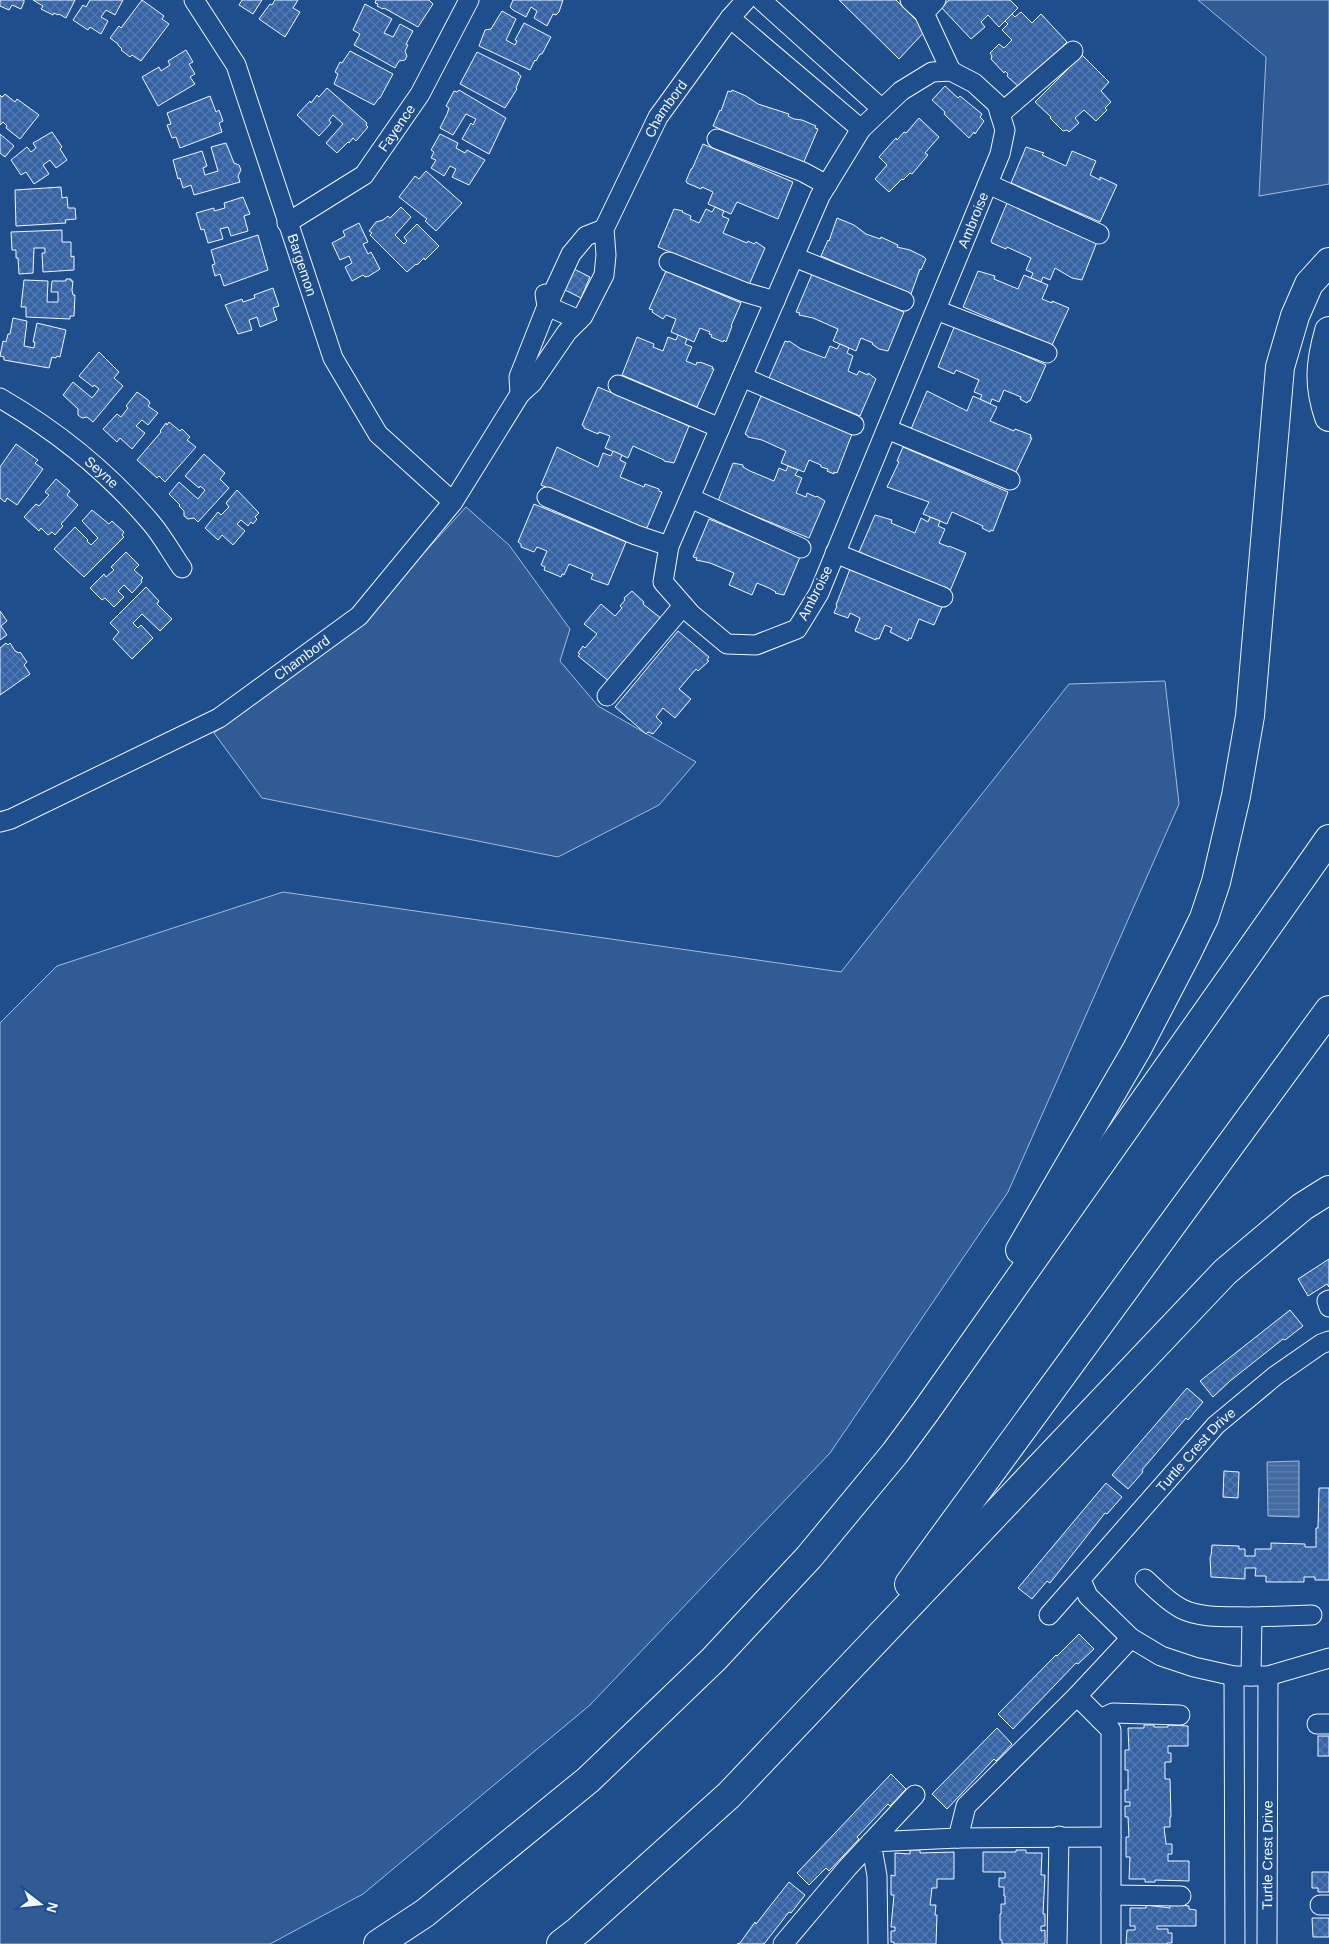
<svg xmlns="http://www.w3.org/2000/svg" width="1329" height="1944" viewBox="0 0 1329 1944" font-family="Helvetica,sans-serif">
<defs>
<pattern id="water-rules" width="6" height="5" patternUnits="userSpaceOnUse" patternTransform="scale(1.25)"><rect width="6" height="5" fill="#446ba0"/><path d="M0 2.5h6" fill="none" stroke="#5f81ae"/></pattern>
<pattern id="building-cross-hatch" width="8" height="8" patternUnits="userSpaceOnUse" patternTransform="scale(1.25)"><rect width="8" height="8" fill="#3563a3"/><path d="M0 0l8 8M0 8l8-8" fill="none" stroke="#537ab1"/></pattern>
</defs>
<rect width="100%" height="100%" fill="#1f4e8c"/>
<g fill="#305b95" stroke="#a8bbd7">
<path d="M1198,0H1329V184L1259,196L1266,57Z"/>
<path d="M466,507L509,545L570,629L560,661L598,706L696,762L659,805L558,857L262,798L214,733L348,636Z"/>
<path d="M1165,681L1179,804L1008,1192L830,1453L590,1705L363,1894L270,1944H0V1023L57,966L283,892L841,972L1069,684Z"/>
</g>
<path fill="url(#water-rules)" stroke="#a8bbd7" d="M1299,1461V1517L1268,1516L1267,1462Z"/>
<g fill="url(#building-cross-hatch)" stroke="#f2f6ff">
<path d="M0,0H24V2L21,9L12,5L9,10L0,6Z"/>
<path d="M33,0H75L66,18L59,14L58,15L54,13L53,15L41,9L43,6Z"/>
<path d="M90,0H123L115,15L106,10L101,17L108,21L101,34L90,27L88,30L73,20L83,5L86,7Z"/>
<path d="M142,0L164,16L162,19L169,24L141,61L132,55L130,57L121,50L122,49L118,45V44L110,38L119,26L121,28Z"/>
<path d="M242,0H262L253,14L239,5Z"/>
<path d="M275,0H298L293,8L300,12L285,37L259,19L270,4L272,5Z"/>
<path d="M376,0H429L433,4L418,27L384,8L383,9L377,6L378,4L375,3Z"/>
<path d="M513,0H563L559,12L556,15L553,14L547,26L534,18L537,11L531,7L526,17L513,10L510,7Z"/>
<path d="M839,0H896L926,30L899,59Z"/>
<path d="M949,0H1010L1018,8L999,27L988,15L981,22L985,27L971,39L941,7Z"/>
<path d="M365,4L392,19L384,33L393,37L400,24L413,31L406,44L408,45L405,51L407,56L405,60L399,61L395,68L354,45L360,34L353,30Z"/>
<path d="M502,11L516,19L506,40L515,45L517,41L515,40L524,23L551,37L542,54H540L536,61L535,60L530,70L479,46L485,30L491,29Z"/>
<path d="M1021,12L1032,23L1041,14L1067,42L1020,88L1007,76L1008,74L1005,71L1004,73L991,59L992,56L990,53L999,44L1004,48L1012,40L1002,30L1008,24L1005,21L1012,14L1015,17Z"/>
<path d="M186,50L193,62L189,64L195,74L190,77L195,84L158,106L142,77L159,67L161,71L170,65L168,61Z"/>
<path d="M350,51L393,74L380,98H379L374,105L334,84L338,74L335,72L340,62L342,63Z"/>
<path d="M477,52L519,73L518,74L521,76L516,88L517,89L505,108L460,84Z"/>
<path d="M1082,55L1109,82L1101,91L1111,102L1105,108L1107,110L1096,121L1084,110L1075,118L1079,123L1069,132L1067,130L1063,131L1050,118L1051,117L1035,102Z"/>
<path d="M945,86L958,98L960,96L982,114L980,117L984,121L975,134L974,132L969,138L944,114L945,112L932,100Z"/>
<path d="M327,88L367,123L366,125L368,127L356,141L353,138L349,143L348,142L337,153L326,143L343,124L333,115L329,120L331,123L319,136L297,115L310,101L311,103L317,95L319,97Z"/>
<path d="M459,90L506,118L489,154L462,139L471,123L473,125L476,119L466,114L453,135L440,128L447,114L449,108L446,106L454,91L457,92Z"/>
<path d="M732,90L746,96L758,104L789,114L788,116L794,119L802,120L816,126L815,128L818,129L803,164L713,126L720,110L721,111L728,91L731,92Z"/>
<path d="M5,94L15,102L17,99L39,115L20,139L6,128L7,126L3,122L0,125V95L2,97Z"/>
<path d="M210,96L216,112L219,110L223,121L219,123L222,132L180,148L176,137L172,138L167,125L171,124L167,113Z"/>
<path d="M919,118L939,137L925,153L928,155L912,174L910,173L903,180L902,179L889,192L875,179L887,165L879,157L896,138L897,140L904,132L906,133Z"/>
<path d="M52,132L62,147L60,149L67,160L56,168L50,160L43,165L49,174L34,184L26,172L21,175L11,160L27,147L31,152L36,148L33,143Z"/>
<path d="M0,134L14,146L5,157L0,153Z"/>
<path d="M440,134L458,143L456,148L465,153L467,150L485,160L469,185L452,177L456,169L450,166L444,176L431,168L436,160L431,158L434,152L431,150Z"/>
<path d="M226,143L234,163L239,165L241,170L238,176L240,182L194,195L191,185L183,188L180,178L178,179L173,160L202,151L207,166L203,168L205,175L218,171L211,147Z"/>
<path d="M703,144L793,182L778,219L737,202L731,214L708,204L713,192L702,187L701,189L687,183L686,181L691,169H692Z"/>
<path d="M1026,147L1044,153L1042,155L1066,166L1072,151L1096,161L1090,175L1100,180V177L1117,185L1100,222L1011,183Z"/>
<path d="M426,171L462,203L436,231L425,221L427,219L399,197L415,176L419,179Z"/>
<path d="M61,187L62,198L67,197L68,208H75L76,219L65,220L66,223L16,226L15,190Z"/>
<path d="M243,197L250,214L244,216L248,231L231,236L228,227L220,229L223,239L208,243L204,229L201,230L196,213L214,208V211L225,208L224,203Z"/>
<path d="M1007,203L1097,242L1082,280L1072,278L1055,268L1050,280L1043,277L1041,282L1031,278L1033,273L1026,270L1031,258L1007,247L1006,249L992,243L991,241Z"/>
<path d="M401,207L411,217L395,235L404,244L407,241L404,237L417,224L439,246L425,260L424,258L417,265L416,264L407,272L370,235L372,233L369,231L376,222L383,220L388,216L390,218Z"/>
<path d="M715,207L724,211L722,216L729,219L723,233L747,243L748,241L754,244L756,242L765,248L749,285L658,247L674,209L683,211L682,212L691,216L690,219L699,223L706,209L712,212Z"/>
<path d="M837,218L854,225L866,234L880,239L881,237L898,245L897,247L910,250L924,257L926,259L921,270L920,269L911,294L821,256L828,240L829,241Z"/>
<path d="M359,223L368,242L363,244L368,254L371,252L380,269L369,276L365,277L363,275L352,281L345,267L352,263L349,256L340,260L332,243L345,236L343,231Z"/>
<path d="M62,230V242H71V257L74,256V270L43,272L42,253H45V248H34L33,273L19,274L18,258H16V250H12L11,232Z"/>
<path d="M258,235L268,270L224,286L220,274L215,276L212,265L215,264L211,250Z"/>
<path d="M572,268L590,277L581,298L563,289Z"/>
<path d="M666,271L741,303L731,326H732L726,342L724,340L723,342L711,337L712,335L709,334L710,332L700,328L694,342L671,332L676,319L666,315L663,319L652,312L653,310L649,309Z"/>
<path d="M978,271L995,276L994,279L1018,289L1024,275L1048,285L1042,299L1052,303V301L1069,308L1052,345L963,307Z"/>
<path d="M812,274L904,312L888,351L879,349L872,344L873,343L861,338L856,351L833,341L838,329L813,318L799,315L800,313L796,312Z"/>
<path d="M66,279H71V281H73L72,290L73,295H75L74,316H70V319L26,317V307H21L24,280L48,281L47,302H58V292H51L52,281H66Z"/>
<path d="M273,288L279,306L273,308L277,320L260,327L257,317L249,320L252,330L238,334L225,305L242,299L243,302L255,298L254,295Z"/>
<path d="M13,318L27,321L24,346L34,348L35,342H33L37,323L66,330L60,357L57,356L56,358L52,357L49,368L4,360V357L0,356L3,341L6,342L8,334H10Z"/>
<path d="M955,325L1046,365L1030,401H1028L1027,403L1020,399L1021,397L1004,390L999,402L992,399L990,404L980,399L982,395L974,392L979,380L956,370L954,374L938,367Z"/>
<path d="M678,335L687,339L685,344L692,347L686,361L696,365L697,362L699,363L700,362L713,367L712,369H714L697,407L622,375L637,337L654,344L653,347L663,351L668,337L676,340Z"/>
<path d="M785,341L788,342L789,341L801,349L825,358L830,346L837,349L840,344L849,348L847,353L853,356L848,371L857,375L859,371L868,375V373L876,379L860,416L769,378Z"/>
<path d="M99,352L119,372L114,378L123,386L93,422L87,417L82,418L78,415V409L63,395L73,382L92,398L99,389L94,385L93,387L79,376Z"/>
<path d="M598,387L689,426L674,463L664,461V460L633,446L628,458L605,448L610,436L599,432L598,434L584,428V426L582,425Z"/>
<path d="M927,391L967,411L973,396L997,407L990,421L1014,431L1015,429L1031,435L1030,438H1032L1015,474L911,429Z"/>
<path d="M137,392L148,400L150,403L148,406L158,413L148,425L142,420L136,426L145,433L132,449L120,438L117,442L103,429L117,414L121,417L128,408L126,406Z"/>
<path d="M761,396L852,434L837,473L834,472V474L827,471L828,469L821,467V465L809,460L804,472L781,463L786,451L762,440L748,437V436L745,434Z"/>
<path d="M169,422L180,431L182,429L190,437L187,440L196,447L165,482L159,476L157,478L137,460L161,432L160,431L166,423L167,425Z"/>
<path d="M16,444L38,460L35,463L43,469L17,505L7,498L5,502L0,498V467Z"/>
<path d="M557,447L598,467L603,453L611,456L613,451L622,455L620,460L626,463L620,477L644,487L645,484L659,489V491L662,492L646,530L541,485Z"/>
<path d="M903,447L1008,492L993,531L991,530L990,532L982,528L983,526L952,512L947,524L923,514L929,502L887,487L899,462L897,461Z"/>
<path d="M204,454L225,473L220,479L229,488L198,522L194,518L188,519L184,516V511L179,506L180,505L169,494L179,482L198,499L205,490L200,486L199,488L185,476Z"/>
<path d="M733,463L743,465V467L750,471L774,481L779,468L786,471L788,466L798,470L795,475L802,478L796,493L806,497L807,493L816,497L817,496L825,501L809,538L718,501Z"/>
<path d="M56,479L70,491L67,495L78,505L61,524L63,526L55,535L52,532L48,535L41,528L39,531L24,517L36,504L39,506L49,495L45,492Z"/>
<path d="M237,490L259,513L255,517L257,519L253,524L251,522L248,526L241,520L237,524L245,531L233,545L222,535L218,540L205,528L218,512L221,515L229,507L226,503Z"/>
<path d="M534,504L626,542L608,585L591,579L593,574L569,564L564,575L562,574L561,577L544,570L545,567L541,565L547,551L537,547L534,552L521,547V544L518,542Z"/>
<path d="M92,510L109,524L112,521L124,532L122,535L124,537L84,577L54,549L75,527L88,540L87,541L91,545L98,538L82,521Z"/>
<path d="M875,515L892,520L891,523L915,533L921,518L928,522L930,517L940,521L938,526L945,529L939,543L949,547V546L966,553L950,591L859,552Z"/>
<path d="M709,519L800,557L784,595L775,593L776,592L769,588L757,583L752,595L729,585L734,573L710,563L696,560L697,558L693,557Z"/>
<path d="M126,552L139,565L134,570L143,578L141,580L142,582L132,593L124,585L118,591L124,597L114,607L105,598L102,600L90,588L104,574L106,577L114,570L111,567Z"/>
<path d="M850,569L942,607L934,625L919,619L911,639L909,638L908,641L890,632L892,628L885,625L879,639L876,638V640L855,631L860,618L850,613L848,618L834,613L837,606L836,605Z"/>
<path d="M146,587L159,601L157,604L172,619L160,631L142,614L133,623L138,628L141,625L153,638L132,659L113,639L119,632L110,623Z"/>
<path d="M632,591L644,602L643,604L662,619L610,682L578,656L580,654L578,653L583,646L585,648L597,634L584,624L601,604L615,616L622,608L620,606L625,600L624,598Z"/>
<path d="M0,611L7,621L1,626L7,635L0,640Z"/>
<path d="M678,631L709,657L707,660L709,661L698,671L696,669L679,689L691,699L675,718L663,708L656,717L662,723L653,734L648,732L646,734L615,707Z"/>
<path d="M6,643L8,645L10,643L15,651L19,653L20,652L27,662L24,665L30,674L0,695V648Z"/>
<path d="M1329,1259V1287L1327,1284L1308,1296L1298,1279Z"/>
<path d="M1290,1310L1303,1326L1285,1340L1283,1339L1230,1381L1213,1397L1200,1381Z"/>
<path d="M1187,1388L1203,1402L1188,1420L1186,1418L1142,1470L1143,1472L1128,1489L1112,1475Z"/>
<path d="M1224,1471L1239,1472L1238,1498L1223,1497Z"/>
<path d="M1106,1483L1122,1497L1107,1514L1105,1513L1050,1583L1047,1581L1032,1599L1018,1588Z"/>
<path d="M1319,1488H1329V1580H1315V1577H1304V1582H1266V1576H1255L1256,1568H1245V1579L1211,1577L1210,1557L1211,1556L1212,1545L1239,1546V1549H1245V1556H1255V1549H1271V1543L1305,1544V1547H1316V1528H1318Z"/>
<path d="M1079,1634L1094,1649L1078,1664L1076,1663L1013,1729L998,1714L1056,1655L1057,1656Z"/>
<path d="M1144,1725H1154V1727H1168V1725L1188,1726V1746H1168V1753H1171V1762H1165V1779H1170L1171,1817H1170V1827H1164L1166,1844H1172V1854H1168V1861H1189V1881L1155,1880V1882H1145V1879H1129L1130,1857H1126V1837H1129L1128,1817H1125V1806H1130V1802H1125V1790H1128V1770H1125V1750H1129L1128,1728H1144Z"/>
<path d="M997,1728L1012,1744L996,1761L994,1759L947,1809L932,1794Z"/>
<rect x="1318" y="1736" width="11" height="20"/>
<path d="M891,1774L906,1789L890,1806L888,1804L857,1837L859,1839L829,1871L826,1868L809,1885L797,1873Z"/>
<path d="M910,1850H920V1853L954,1852V1879H937V1888H932L930,1905H936L935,1915H937L936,1944H894V1942H891V1931H895V1927H891L894,1895H891V1875L895,1876V1853L910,1854Z"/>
<path d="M1016,1850H1026V1853H1042L1041,1875H1045L1043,1914H1045V1926H1041V1931L1045,1930V1943L1043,1944H1002V1940H1000V1914H1001V1904H1005V1896H1004V1887H999V1878H1005V1872H983V1852H1016Z"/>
<path d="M1312,1872H1329V1892H1318V1888H1312Z"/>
<path d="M789,1882L805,1895L791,1913L789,1912L764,1944H737L740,1943L755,1922L756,1924Z"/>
<path d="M1170,1904L1189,1906V1909L1196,1910V1926H1157V1929H1168V1933H1172V1943H1167V1944H1126L1127,1930H1135V1926H1130V1908H1146V1905L1170,1908Z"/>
<path d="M1312,1918H1329V1937H1313Z"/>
</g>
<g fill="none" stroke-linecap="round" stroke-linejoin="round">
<g stroke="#f2f6ff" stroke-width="21">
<g id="minor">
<path id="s1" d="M194,0L236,65L333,358L378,434L453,502"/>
<path d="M761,0L882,109"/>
<path d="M910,0L924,13"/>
<path d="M936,0L924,13L951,71"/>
<path d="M730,18L861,129"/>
<path d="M951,71L974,83L997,104L1005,130L1000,154L819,593L797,629L756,645L727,644L691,614L663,582L669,546L820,196L861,129L901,91L932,72Z"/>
<path d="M1000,114L1073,51"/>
<path d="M717,139L803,172L827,185"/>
<path d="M988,184L1099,234"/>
<path id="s2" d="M287,223L364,175L420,94L469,0"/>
<path d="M794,257L904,301"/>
<path d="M669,262L744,292L775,301"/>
<path d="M545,294L547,306L579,320"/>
<path d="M936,310L1047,353"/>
<path d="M742,377L854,425"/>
<path d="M618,385L720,428"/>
<path d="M520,394L519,377L547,306L571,254L586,236L604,229"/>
<path id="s3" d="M0,398C57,431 110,474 152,524C163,537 172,554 182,568"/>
<path d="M887,429L1010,480"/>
<path d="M547,497L636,535L669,546"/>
<path d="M690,498L801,548"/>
<path d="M835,553L943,597"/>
<path d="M607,696L683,606"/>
<path id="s4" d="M0,822L11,819L219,718L359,616L453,502L520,394L532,383L567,332L583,316L604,275L606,255L604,229L658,117L730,18L746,0"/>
<path d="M1329,1300L1327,1301L1329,1307"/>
<path d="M1145,1579C1157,1590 1168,1602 1182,1609C1202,1619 1230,1616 1252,1617L1251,1676"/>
<path d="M1081,1580L1088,1596L1131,1638L1161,1656L1194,1667L1234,1676H1268L1329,1658"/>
<path id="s5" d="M1049,1615L1216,1425L1275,1376L1321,1344L1329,1341"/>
<path d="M1252,1617L1312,1615"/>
<path d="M1234,1676L1235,1944"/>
<path d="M1077,1696L1111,1730V1944"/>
<path d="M1100,1719L1113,1713L1180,1715"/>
<path d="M1317,1724H1329"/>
<path d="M958,1838L966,1806L1077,1696L1131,1638"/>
<path d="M1111,1895L1181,1896"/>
<path d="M1320,1905H1329"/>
<path d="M783,1944L848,1867L915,1795"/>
<path d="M878,1944L877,1876L871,1842L958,1838L1111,1837"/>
<path d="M1057,1944L1059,1836"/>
<path id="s6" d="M1267,1944L1268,1676"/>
</g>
</g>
<g stroke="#f2f6ff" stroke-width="30">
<g id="highway">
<path d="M1329,331C1320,363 1318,385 1329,417"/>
<path d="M1020,1250L1137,1049L1188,951L1204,918L1216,882L1236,796L1250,716L1280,367L1295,316L1309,284L1329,262"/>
<path d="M909,1584L1329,1010"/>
<path d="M378,1944L425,1913L588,1780L714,1659L809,1557L895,1453L926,1411L1329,839"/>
<path d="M561,1944L579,1930L729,1795L1225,1272L1302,1207L1329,1190"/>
</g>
</g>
<use href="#minor" stroke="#1f4e8c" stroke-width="19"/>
<use href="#highway" stroke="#1f4e8c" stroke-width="28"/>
</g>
<g text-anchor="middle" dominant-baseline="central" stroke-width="4" stroke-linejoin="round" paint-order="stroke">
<g font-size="14" fill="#f2f6ff" stroke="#1f4e8c">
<text stroke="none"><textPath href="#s4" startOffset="1019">Chambord</textPath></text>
<text stroke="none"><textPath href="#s2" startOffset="148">Fayence</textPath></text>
<text transform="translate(973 220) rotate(-68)">Ambroise</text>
<text stroke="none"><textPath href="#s1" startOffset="288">Bargemon</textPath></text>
<text stroke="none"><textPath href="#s3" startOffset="126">Seyne</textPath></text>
<text transform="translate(815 593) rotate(-63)">Ambroise</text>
<text stroke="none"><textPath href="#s4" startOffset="345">Chambord</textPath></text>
<text stroke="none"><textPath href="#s5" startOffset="221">Turtle Crest Drive</textPath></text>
<text stroke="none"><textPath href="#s6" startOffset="89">Turtle Crest Drive</textPath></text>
</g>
</g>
<g transform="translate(40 1904) rotate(106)" stroke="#1f4e8c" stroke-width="4" paint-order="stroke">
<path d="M0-4L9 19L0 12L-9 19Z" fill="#f2f6ff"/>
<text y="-8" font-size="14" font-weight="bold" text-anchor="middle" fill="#f2f6ff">N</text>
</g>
</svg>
